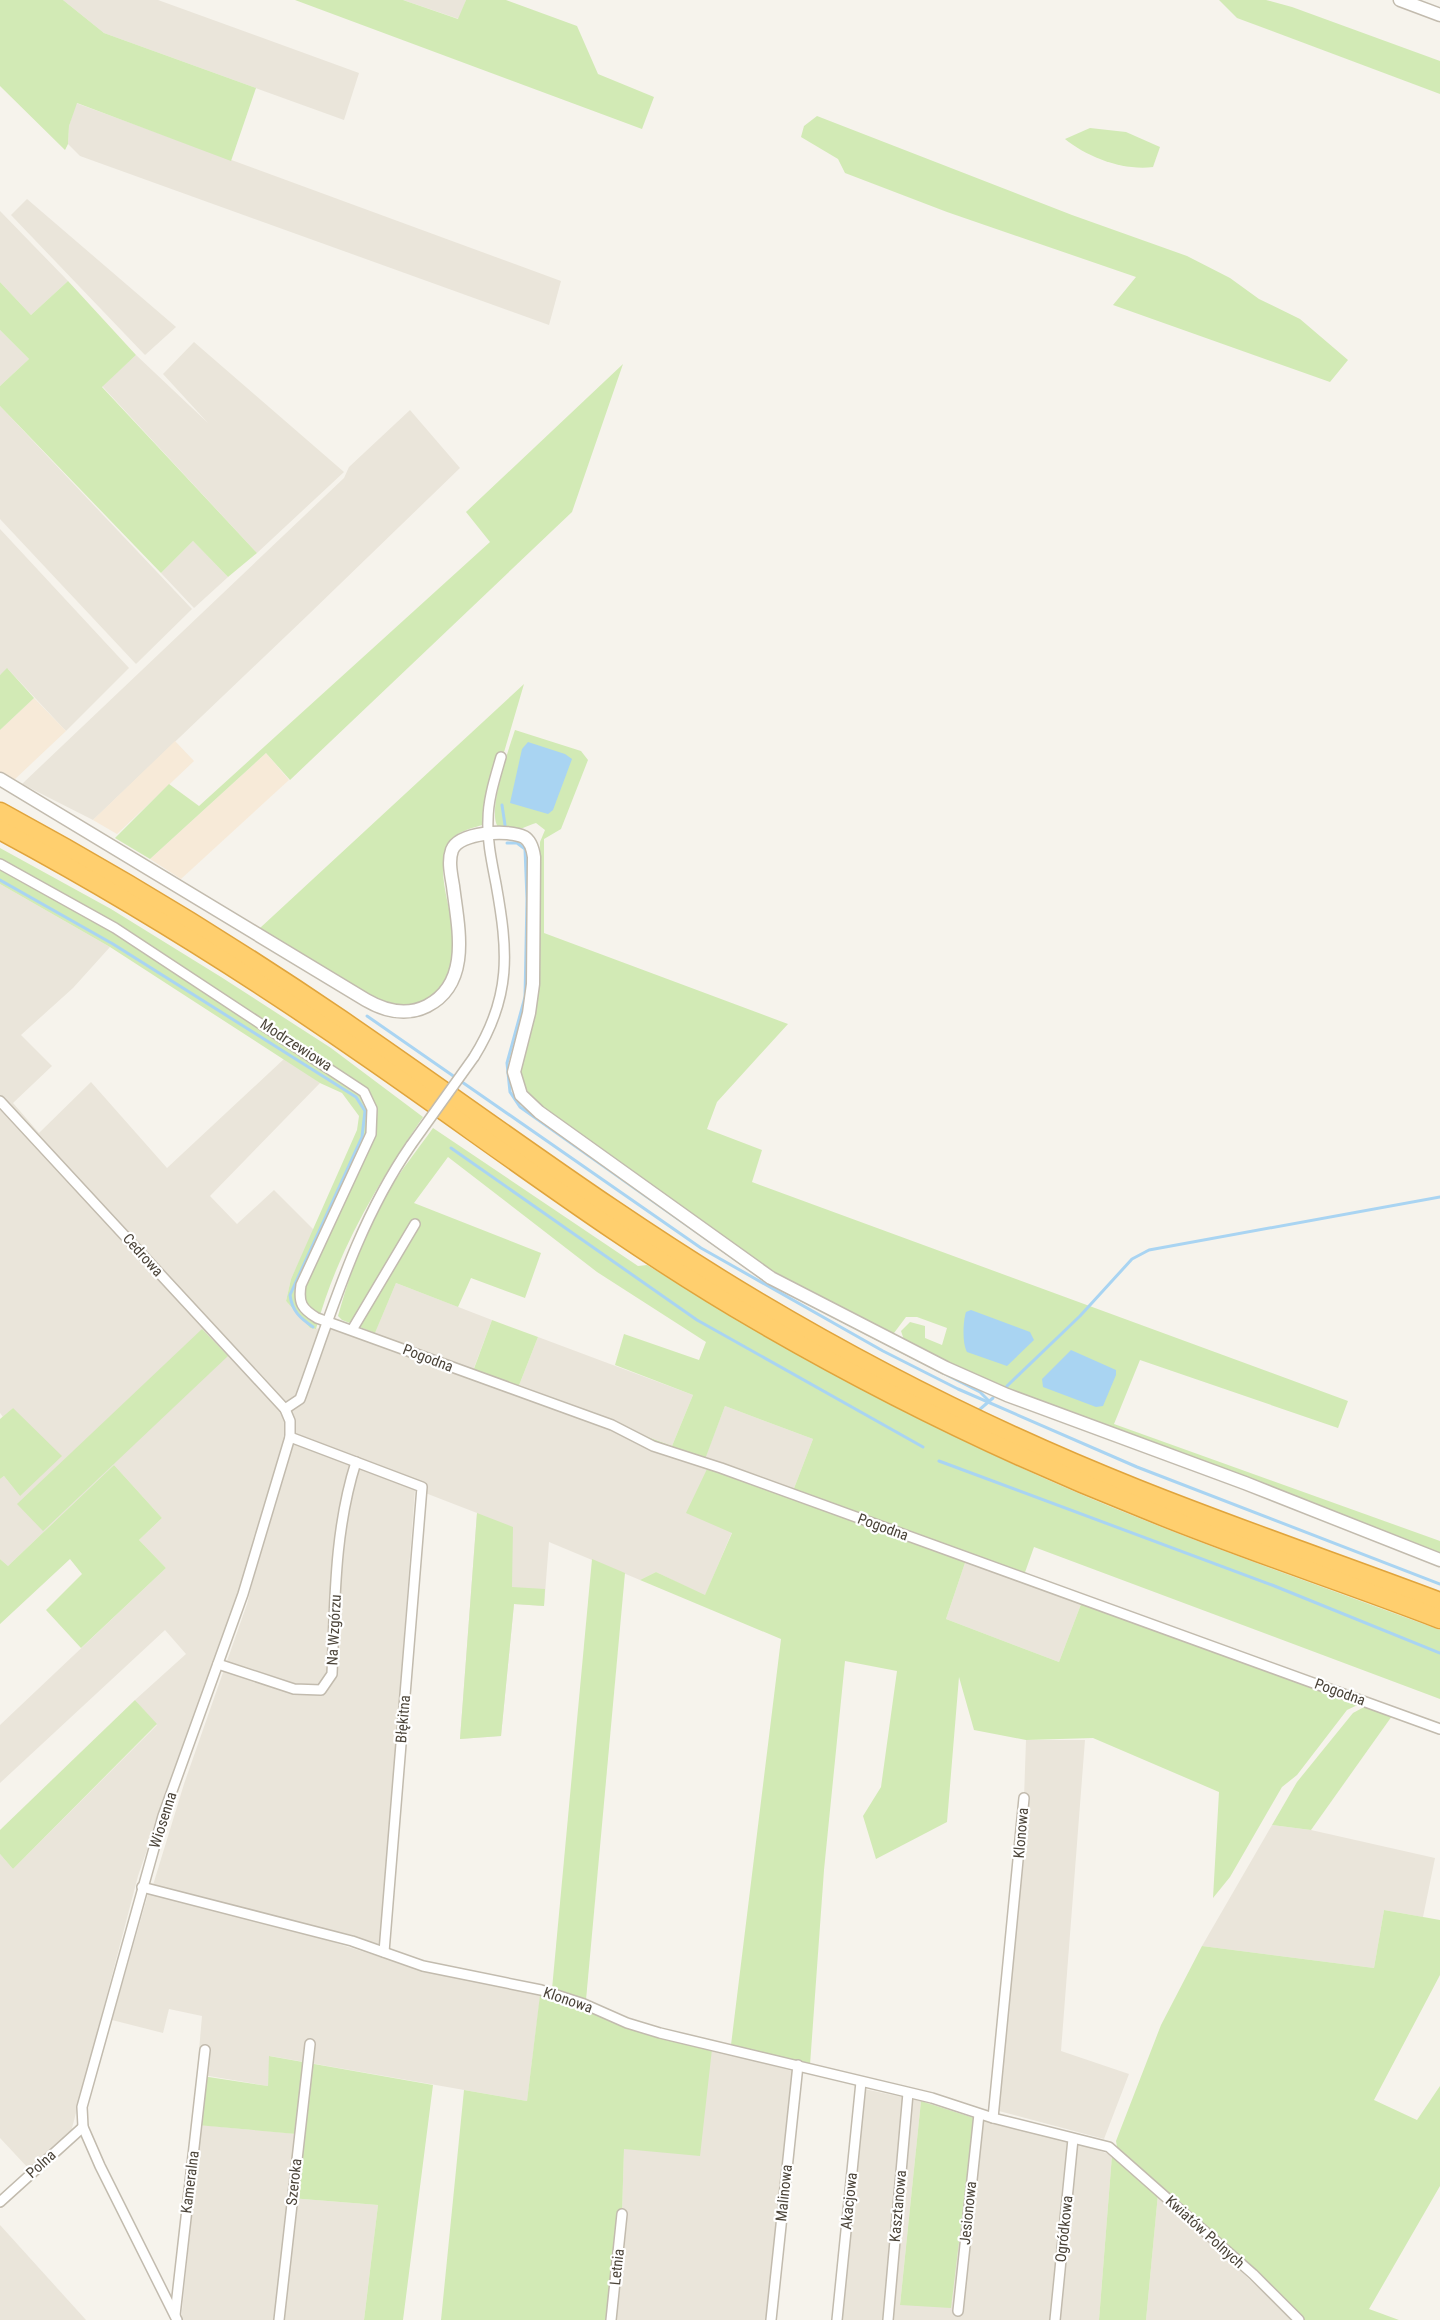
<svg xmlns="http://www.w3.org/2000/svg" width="1440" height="2320" viewBox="0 0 1440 2320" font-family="'Roboto Condensed',sans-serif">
<rect width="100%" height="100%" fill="#f6f3ec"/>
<g fill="#eae5da">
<path d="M63,0H158L359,73L344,120L104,33Z"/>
<path d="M403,0H466L459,19Z"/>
<path d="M76,103L561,281L549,325L80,156L68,144L69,126Z"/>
<path d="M27,199L176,327L145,355L11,215Z"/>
<path d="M0,211L68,281L31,315L0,282Z"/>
<path d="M0,330L29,359L0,386Z"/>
<path d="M194,342L344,472L257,553L102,386L136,355L208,423L163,374Z"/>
<path d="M0,406L192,609L136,664L0,519Z"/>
<path d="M410,410L460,468L308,615L93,820L22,784L344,478L349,467Z"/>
<path d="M0,529L129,668L66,731L8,669L0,675Z"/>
<path d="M193,541L228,577L194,608L161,573Z"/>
<path d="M0,884L110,947L73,988L21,1035L52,1066L13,1103L39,1133L91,1082L167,1168L285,1058L320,1083L210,1196L237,1224L274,1190L314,1230L291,1279L286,1301L310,1328L337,1330L371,1342L396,1283L492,1320L472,1373L518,1388L538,1337L693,1395L672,1446L640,1434L707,1469L732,1532L705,1596L656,1572L640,1580L549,1542L544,1606L514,1604L501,1736L460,1739L477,1513L415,1489L381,1947L308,1925L153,1885L184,1784L247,1604L267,1526L181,1751L138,1876L71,2132L29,2169L0,2138V1854L13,1869L157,1725L135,1700L186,1654L165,1630L0,1783V1725L166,1568L139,1540L162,1518L114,1465L8,1566L0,1559V1479L4,1476L20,1496L13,1408L3,1417L0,1413Z"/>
<path d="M725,1406L813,1439L793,1491L705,1458Z"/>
<path d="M967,1557L1083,1599L1059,1662L946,1619Z"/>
<path d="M1026,1740H1085L1061,2051L1129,2074L1104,2139L995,2110L1024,1798Z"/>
<path d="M1272,1825L1311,1830L1435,1858L1423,1917L1384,1910L1374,1968L1202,1946Z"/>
<path d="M148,1894L304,1933L412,1967L455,1977L541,1990L527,2101L270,2056L268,2086L197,2074L202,2016L169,2009L163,2033L112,2020Z"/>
<path d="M712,2049L792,2071L766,2320H611L622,2214L624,2148Z"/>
<path d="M864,2089L921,2101L900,2305L974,2118L1073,2142L1112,2155L1099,2320H839Z"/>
<path d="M201,2125L297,2134L290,2198L378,2205L364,2320H181Z"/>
<path d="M1158,2194L1263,2292L1291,2320H1146Z"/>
<path d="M0,2225L86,2320H0Z"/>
</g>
<g fill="#f7ead8">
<path d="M34,698L66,731L14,780L0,773V730Z"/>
<path d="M175,741L194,761L117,834L93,820Z"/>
<path d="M266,753L289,780L181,879L150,859Z"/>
</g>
<g fill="#d2eab5">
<path d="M0,0H63L104,33L256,88L231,161L77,103L69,126L68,144L65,150L0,86Z"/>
<path d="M295,0H403L458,19L466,0H506L577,26L598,74L654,97L642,129Z"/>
<path d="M1219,0H1266L1292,7L1440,61V94L1237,18Z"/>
<path d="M817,116L1072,215L1187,256L1230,278L1259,299L1300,319L1348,360L1330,382L1113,305L1136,277L947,212L845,173L838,159L801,137L804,126Z"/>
<path d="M1090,128L1126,132L1160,147L1153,167C1123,171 1087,157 1065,139Z"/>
<path d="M68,281L136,355L102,387L257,553L228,577L193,541L161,573L0,406V386L29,359L0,330V282L31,315Z"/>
<path d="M623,364L572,512L290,780L266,753L150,859L115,838L169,784L199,806L490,542L466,512Z"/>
<path d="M7,668L34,698L0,730V675Z"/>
<path d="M524,684L490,800L488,823C472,829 454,830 447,847C436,874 451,906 453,933C456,971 437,1016 390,1003C352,992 296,950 260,928Z"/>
<path d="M515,730L581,751L588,760L561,829L544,839V933L788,1024L717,1102L707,1129L762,1150L752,1182L1348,1401L1338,1428L1140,1360L1114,1424L1440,1541V1554L990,1383L904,1340L901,1331L910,1322L925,1326V1338L942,1345L947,1328L917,1317H906L894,1333H890L778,1276L536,1102L523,1085L520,1073L522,1056L537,1003L540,842L545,830L536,823C525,826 514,835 501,829C483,822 510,745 515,730Z"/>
<path d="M0,848L111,909L221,977L331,1048L423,1117C377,1185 338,1249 316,1329L310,1328L286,1301L291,1279L357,1130L359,1116L342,1093L320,1083L110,947L0,884Z"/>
<path d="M433,1128L638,1266L647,1265C795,1355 948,1440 1109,1506C1218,1551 1330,1589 1440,1630V1699L1034,1547L1023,1578L793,1491L813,1439L725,1406L704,1462L967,1557L946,1619L1059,1662L1083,1599L1366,1701L1347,1710L1297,1775L1282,1787L1230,1877L1213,1898L1219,1792L1093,1738L1026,1740L974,1730L959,1677L947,1822L876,1859L863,1816L881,1787L897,1671L845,1661L824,1870L810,2065L731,2045L781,1639L640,1580L656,1572L705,1595L732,1533L686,1513L707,1469L636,1442L640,1434L672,1446L693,1395L615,1365L624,1334L699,1360L706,1342L597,1272L448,1157L414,1203L541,1253L525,1298L471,1278L458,1307L396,1283L375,1333L342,1320L338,1316C350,1273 365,1231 388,1192C401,1170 418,1149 433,1128Z"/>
<path d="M492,1320L538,1337L518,1388L472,1374Z"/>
<path d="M202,1329L228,1356L43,1531L17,1504Z"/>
<path d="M13,1408L62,1456L20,1496L4,1476L0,1479V1419Z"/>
<path d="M114,1465L162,1518L139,1540L166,1568L81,1648L46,1610L82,1574L70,1559L0,1624V1559L8,1566Z"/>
<path d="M477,1513L513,1527L512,1587L545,1589L544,1606L514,1604L501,1736L460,1739Z"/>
<path d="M592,1559L625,1573L586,2000L552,1989Z"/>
<path d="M135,1700L157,1724L13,1869L0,1854V1830Z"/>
<path d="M1364,1707H1370L1392,1716L1311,1830L1272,1825L1297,1782L1353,1713Z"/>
<path d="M1384,1910L1440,1920V1975L1374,2100L1417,2120L1440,2086V2186L1369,2309L1399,2320H1305L1255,2271L1117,2147L1116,2141L1161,2025L1202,1946L1374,1968Z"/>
<path d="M540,1995L712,2049L700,2156L624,2149L622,2214L611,2320H441L464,2090L527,2101Z"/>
<path d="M269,2056L433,2085L403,2320H364L378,2205L290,2198L296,2134L197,2125L202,2076L268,2086Z"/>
<path d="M921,2101L974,2118L951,2308L900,2305Z"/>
<path d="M1112,2155L1158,2194L1146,2320H1099Z"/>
</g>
<g fill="#a9d4f2">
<path d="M528,742L565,754L572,759L553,810L548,814L510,803L522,749Z"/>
<path d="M971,1310L1030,1332L1034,1340L1007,1366L967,1352C962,1343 963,1321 966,1312Z"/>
<path d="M1071,1350L1116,1370V1375L1103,1406L1096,1407L1043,1387L1042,1379Z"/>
</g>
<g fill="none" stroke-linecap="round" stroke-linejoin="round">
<g stroke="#a9d4f2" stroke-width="3">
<path d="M502,805L505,825"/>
<path d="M507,843H517L525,849L527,899L525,997L507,1063L510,1092L520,1107L770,1284L980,1392L988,1400"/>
<path d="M0,880L113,944L356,1097L365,1111L362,1137L290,1295C292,1311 300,1318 313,1327"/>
<path d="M367,1016L701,1248L883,1351L958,1389L1137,1467L1440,1584"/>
<path d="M451,1148L697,1320L923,1447"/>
<path d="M1007,1386L1080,1316L1132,1259L1149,1250L1440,1197"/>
<path d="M979,1410L993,1398"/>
<path d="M939,1461L1272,1585L1440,1653"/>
</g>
<g stroke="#c2bbae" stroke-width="12">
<g id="minor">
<path d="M0,864L115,928L364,1092L372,1109L371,1134L301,1285C298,1303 302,1309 317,1318L612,1425L653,1446L721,1468L1440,1729"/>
<path d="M474,1057C512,996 508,951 496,884C492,863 487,841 488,820C488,799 495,778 501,757"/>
<path d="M0,1101L285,1409L290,1421V1437L243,1594L163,1816L82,2107L83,2127L100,2166L177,2320"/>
<path d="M352,1330L415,1224"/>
<path d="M285,1409L300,1399C332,1311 357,1223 411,1145"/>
<path d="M290,1437L422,1487L384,1952"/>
<path d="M218,1664L294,1689L321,1690L332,1674C335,1602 334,1531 356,1462"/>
<path d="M142,1887L352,1941L423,1966L541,1990L584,2004L627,2023L660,2033L932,2098L993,2118L1109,2147L1253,2274L1299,2320"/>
<path d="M993,2118L1024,1798"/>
<path d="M0,2202L83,2127"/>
<path d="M958,2311L979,2114"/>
<path d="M175,2315L205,2050"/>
<path d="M279,2320L310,2044"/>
<path d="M611,2320L622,2214"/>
<path d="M771,2320L798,2065"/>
<path d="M837,2320L861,2082"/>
<path d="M888,2320L908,2093"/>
<path d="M1055,2320L1073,2139"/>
</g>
</g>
<g stroke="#c2bbae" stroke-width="15">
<g id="tertiary">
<path d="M1400,0L1440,15"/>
<path d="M0,779L366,1000C385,1011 407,1016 427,1006C472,983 458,927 453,886C451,874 448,861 452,850C459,832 509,829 524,837C531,841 533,850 534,857L533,984L529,1013L514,1072L521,1095L539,1112L771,1278L946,1368L1007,1395L1245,1483L1440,1560"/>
</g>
</g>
<g stroke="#e0a43c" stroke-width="21">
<g id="motorway">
<path d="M0,812C116,875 230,944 340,1019C479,1114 613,1216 758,1302C879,1374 1006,1437 1137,1489C1237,1529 1339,1564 1440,1602"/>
<path d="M0,830C129,899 253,977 373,1061C500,1149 623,1243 758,1321C882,1393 1011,1456 1145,1509C1242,1549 1342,1581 1440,1619"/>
</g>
</g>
<use href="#minor" stroke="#fff" stroke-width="9"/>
<use href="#tertiary" stroke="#fff" stroke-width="12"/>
<use href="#motorway" stroke="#ffcf6e" stroke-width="18"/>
<g stroke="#c2bbae" stroke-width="12" stroke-linecap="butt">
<path id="minor-bridge" d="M411,1145L474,1057"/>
</g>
<use href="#minor-bridge" stroke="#fff" stroke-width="9"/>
</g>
<g text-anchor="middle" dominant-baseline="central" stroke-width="4.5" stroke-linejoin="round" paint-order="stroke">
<g font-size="15" fill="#4b4439" stroke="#fff">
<text transform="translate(296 1045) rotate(33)">Modrzewiowa</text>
<text transform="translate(143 1255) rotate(48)">Cedrowa</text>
<text transform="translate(428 1358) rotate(21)">Pogodna</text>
<text transform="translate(883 1527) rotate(20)">Pogodna</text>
<text transform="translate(334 1630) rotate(-87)">Na Wzgórzu</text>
<text transform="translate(1340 1692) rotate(20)">Pogodna</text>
<text transform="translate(403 1719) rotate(-85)">Błękitna</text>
<text transform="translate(163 1820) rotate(-72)">Wiosenna</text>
<text transform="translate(1021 1833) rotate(-85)">Klonowa</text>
<text transform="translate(568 2000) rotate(19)">Klonowa</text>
<text transform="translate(41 2164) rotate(-42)">Polna</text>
<text transform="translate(190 2182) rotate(-83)">Kameralna</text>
<text transform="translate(294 2182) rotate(-84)">Szeroka</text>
<text transform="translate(784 2193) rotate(-84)">Malinowa</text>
<text transform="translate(849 2201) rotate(-84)">Akacjowa</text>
<text transform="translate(898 2206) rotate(-85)">Kasztanowa</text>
<text transform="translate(968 2213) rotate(-84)">Jesionowa</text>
<text transform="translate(1064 2229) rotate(-84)">Ogródkowa</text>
<text transform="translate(1205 2232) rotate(42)">Kwiatów Polnych</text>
<text transform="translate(617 2267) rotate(-84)">Letnia</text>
</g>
</g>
</svg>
